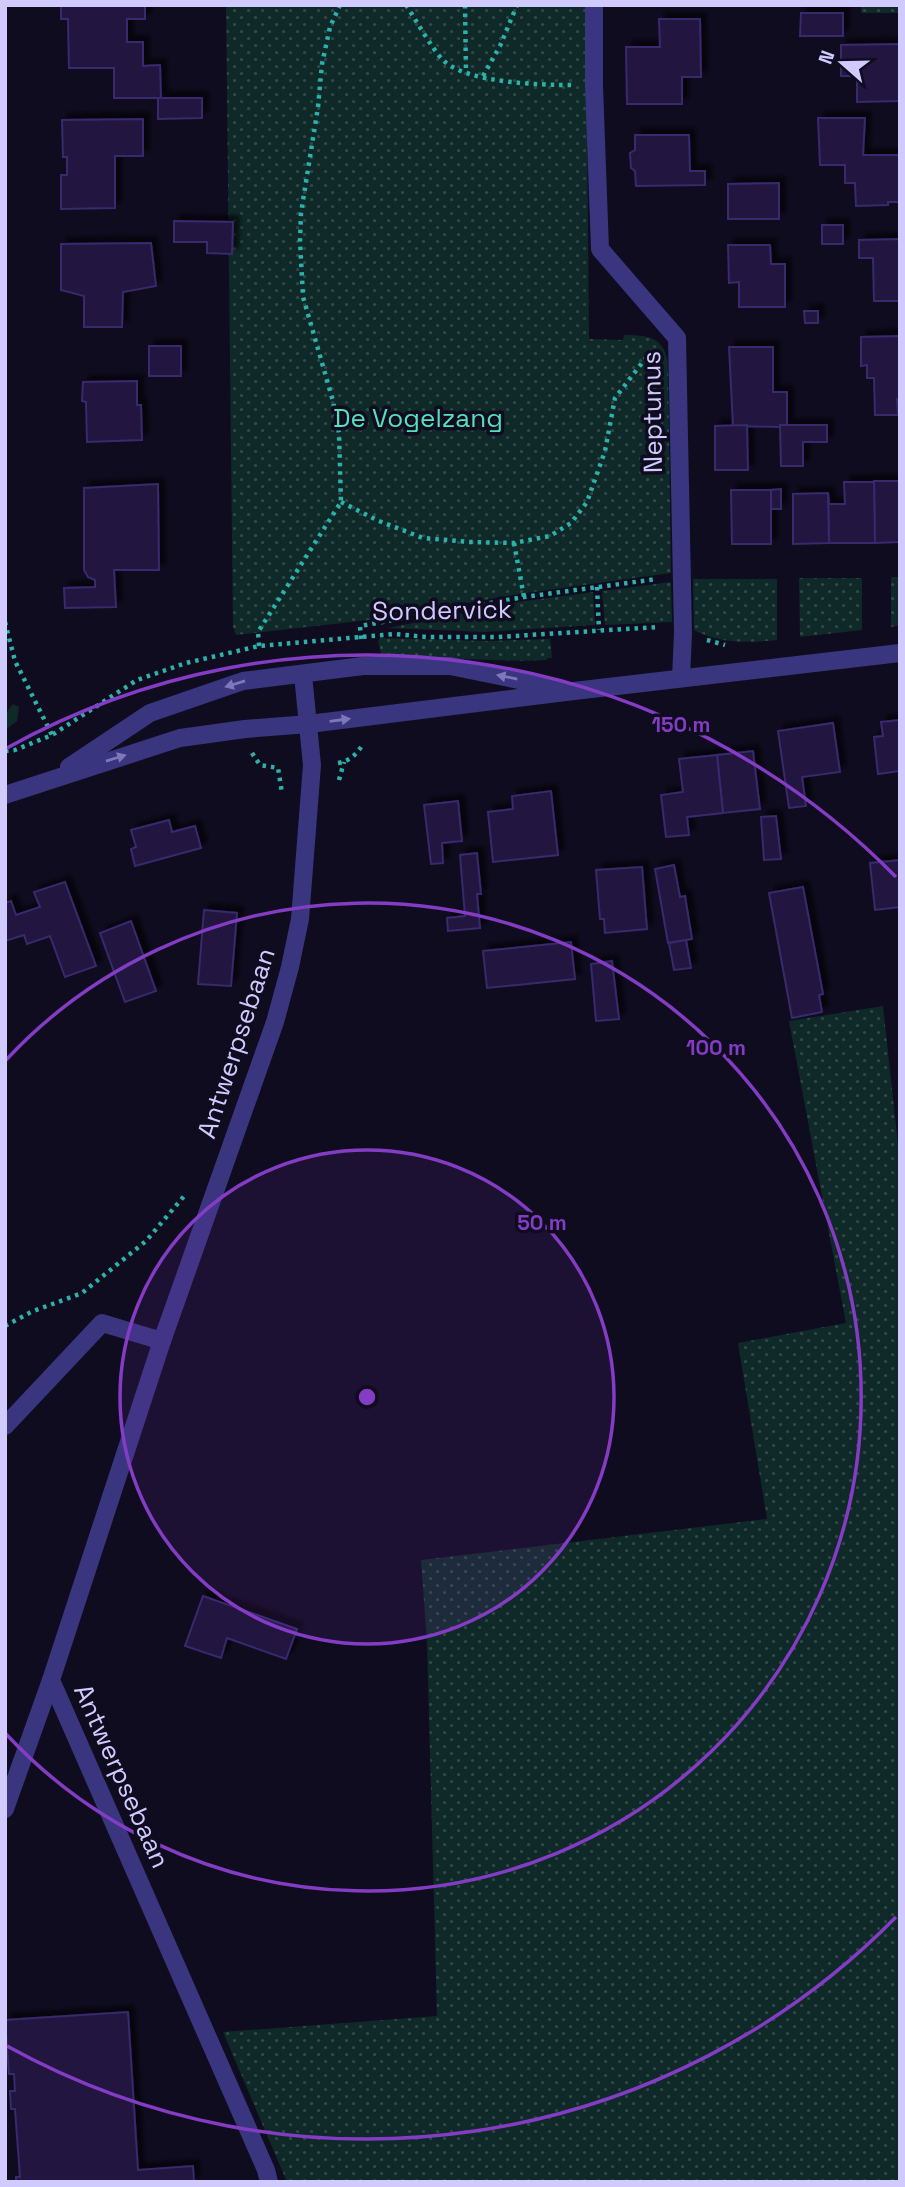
<svg xmlns="http://www.w3.org/2000/svg" width="905" height="2187" viewBox="0 0 905 2187" font-family="'Space Grotesk',sans-serif">
<defs>
<pattern id="grass-dots" width="8" height="8" patternUnits="userSpaceOnUse" patternTransform="scale(1.75)"><rect width="8" height="8" fill="#0f2928"/><path d="M2 2h.1M6 6h.1" fill="none" stroke="#314748" stroke-width="1.8" stroke-linecap="round"/></pattern>
<pattern id="forest-crowns" width="20" height="18" patternUnits="userSpaceOnUse" patternTransform="scale(1.75)"><rect width="20" height="18" fill="#0f2928"/><path d="M2 6a3 3 0 1 1 6 0M12 15a3 3 0 1 1 6 0" fill="none" stroke="#314748"/></pattern>
<filter id="shadow"><feDropShadow dx="6" dy="-6" stdDeviation="2" flood-color="#0009"/></filter>
</defs>
<rect width="100%" height="100%" fill="#0f0c1f"/>
<g fill="url(#grass-dots)">
<path d="M226,5H586L589,339L623,340L624,335C648,335 666,337 668,366L671,573L519,594L369,620L236,635L233,627Z"/>
<rect x="861" y="5" width="39" height="8"/>
<path d="M891,577H900V625L891,627Z"/>
<path d="M799,578H862V630L800,637Z"/>
<path d="M693,579H777V640C749,643 720,644 694,630Z"/>
<path d="M671,582L672,622L605,625L602,591Z"/>
<path d="M593,592L595,625L485,632L388,628L518,602Z"/>
<path d="M380,638L487,641L550,639L552,658H547V660C492,663 437,655 382,658L378,641Z"/>
<path d="M883,1006L900,1163V2182H287L223,2032L437,2016L427,1642L421,1560L767,1519L738,1343L846,1323L789,1021Z"/>
</g>
<path fill="url(#forest-crowns)" d="M13,704L19,707L17,721L5,730C5,719 5,712 13,704Z"/>
<g fill="#201740" stroke="#37296d" stroke-width="2" filter="url(#shadow)">
<path d="M61,5H145V19H127V42H143V66L160,65L161,98H114V68H69L68,19H61Z"/>
<path d="M801,13H843V36H800Z"/>
<path d="M659,19H700L701,77H682V104H627L626,47H660Z"/>
<path d="M900,44V101L857,102V76H841V45Z"/>
<path d="M158,98H202V118L158,119Z"/>
<path d="M818,118H865L863,155H900V204L897,202H888V205L856,206L855,183H845V165H820Z"/>
<path d="M143,119V156H115V208L61,209V175H67V157H63L62,120Z"/>
<path d="M635,135H689L690,171H705V185L636,186L635,171L631,168L630,153L635,150Z"/>
<path d="M779,183V219H728V184Z"/>
<path d="M174,221L233,222L232,254L207,253V242H174Z"/>
<rect x="822" y="225" width="21" height="19"/>
<path d="M900,239V301H874L873,258H859V240Z"/>
<path d="M151,243L156,286L123,292L122,327H84V296L61,290V244Z"/>
<path d="M728,245H770L771,264H785V307H739V282L729,283Z"/>
<path d="M804,311H818V323H805Z"/>
<path d="M900,336V399H897L898,415H875L874,378H867V365L861,366V337Z"/>
<rect x="149" y="346" width="32" height="30"/>
<path d="M729,347H773V392H787V425H780V427L733,426Z"/>
<path d="M137,381V405H141L142,440L87,442L86,402L82,401L83,382Z"/>
<path d="M747,425L748,470H715V426Z"/>
<path d="M780,425H827V442H803V466H781Z"/>
<path d="M874,481H900V542L875,543Z"/>
<path d="M844,482H874L875,543H829L828,493L829,504H845Z"/>
<path d="M158,484L159,570H114L116,607L65,608L64,588L95,587V580L88,577L84,570V488Z"/>
<path d="M781,489V509H771V490Z"/>
<path d="M731,490H771V544H732Z"/>
<path d="M828,493L829,543L793,544V494Z"/>
<path d="M900,720V771L878,774L874,737L883,736L881,722Z"/>
<path d="M833,723L840,772L802,777L806,806L789,808L778,731Z"/>
<path d="M753,751L760,809L723,813L717,755Z"/>
<path d="M717,755L723,813L687,817L689,835L666,837L661,795L683,792L679,759Z"/>
<path d="M551,791L558,855L493,862L488,812L513,809L512,796Z"/>
<path d="M458,801L462,841L442,843L443,863L431,864L424,805Z"/>
<path d="M776,816L781,859L764,860L761,817Z"/>
<path d="M169,820L172,832L195,826L201,848L135,866L131,849L136,847L131,830Z"/>
<path d="M477,853L481,894H477L480,928L448,931L447,918L465,916L460,855Z"/>
<path d="M900,860V907L875,910L870,863Z"/>
<path d="M674,865L680,897L685,896L692,939L668,943L655,869Z"/>
<path d="M642,867L647,929L605,933L604,919H600L596,870Z"/>
<path d="M65,882L96,966L65,977L50,936L27,944L24,935L5,941V903L11,901L16,915L40,907L34,892Z"/>
<path d="M803,887L823,994L819,995L822,1012L792,1018L769,893Z"/>
<path d="M204,910L237,913L231,986L198,984Z"/>
<path d="M131,921L156,991L125,1002L100,933Z"/>
<path d="M686,940L691,968L674,970L669,943Z"/>
<path d="M571,942L575,979L487,988L483,951Z"/>
<path d="M612,961L619,1019L596,1021L591,964Z"/>
<path d="M203,1596L297,1629L286,1659L227,1638L221,1658L185,1646Z"/>
<path d="M128,2012L138,2170L193,2166L194,2182H16V2177H20L15,2109H11L10,2091H15L14,2074H9L5,2020Z"/>
</g>
<g fill="none" stroke-linecap="round" stroke-linejoin="round">
<g stroke="#2ab2ab" stroke-width="4.5" stroke-dasharray="3.5 5" stroke-linecap="butt">
<path d="M406,5C416,20 432,49 443,60C466,83 540,85 571,85"/>
<path d="M465,5L466,73"/>
<path d="M483,76L500,46L517,5"/>
<path d="M341,502L379,521L423,538L469,542L514,543L550,536L571,523L587,502L605,451L615,398L652,350"/>
<path d="M514,543L524,597"/>
<path d="M597,587L599,630"/>
<path d="M5,622L15,661L52,735"/>
<path d="M361,639L360,626L524,597L657,579"/>
<path d="M707,640L725,645"/>
<path d="M259,646L258,632L341,502L339,433L333,401L303,297L300,241L301,213L318,107L322,64L330,27L340,5"/>
<path d="M5,751L15,750L52,735L137,680L186,663L259,646L394,634L427,637H498L658,627"/>
<path d="M252,753L260,765L278,768L282,793"/>
<path d="M338,763C350,761 357,754 363,744"/>
<path d="M339,780L344,762"/>
<path d="M5,1326L31,1312L82,1293L146,1241L185,1195"/>
</g>
<g stroke="#39357f" stroke-width="18">
<path d="M594,5V86L600,249L677,338L683,633L681,678"/>
<path d="M69,767L150,713L243,681L363,666H450L559,688"/>
<path d="M5,795L180,738L245,729L309,724L574,691L900,653"/>
<path d="M5,1426L102,1323L162,1341"/>
<path d="M5,1809L51,1680"/>
<path d="M269,2182L266,2170L51,1680L162,1341L275,1022L290,967L300,919L312,765L303,675"/>
</g>
</g>
<defs><path id="oneway-solid" d="M-6-.8H1V-3.2L6.5 0L1 3.2V.8H-6Z" transform="scale(1.75)"/></defs>
<g fill="#7d78b9">
<use href="#oneway-solid" transform="translate(507 677) rotate(-169)"/>
<use href="#oneway-solid" transform="translate(235 684) rotate(163)"/>
<use href="#oneway-solid" transform="translate(340 720) rotate(-8)"/>
<use href="#oneway-solid" transform="translate(116 758) rotate(-17)"/>
</g>
<circle cx="367" cy="1397" r="247" fill="#843cc5" fill-opacity=".12"/>
<g fill="none" stroke="#843cc5" stroke-width="3.5">
<circle cx="367" cy="1397" r="247"/>
<path d="M6 1060A494 494 0 1 1 6 1734"/>
<path d="M896 1917A742 742 0 0 1 7 2046M7 748A742 742 0 0 1 896 877"/>
</g>
<g text-anchor="middle" dominant-baseline="central" stroke-width="7" stroke-linejoin="round" paint-order="stroke">
<g font-size="26" fill="#d0caff" stroke="#0f0c1f">
<text transform="translate(652 412) rotate(-91)">Neptunus</text>
<text transform="translate(442 610) rotate(-1)">Sondervick</text>
<text transform="translate(236 1043) rotate(-72)">Antwerpsebaan</text>
<text transform="translate(122 1776) rotate(66)">Antwerpsebaan</text>
</g>
<g font-size="26" fill="#54e1be" stroke="#0f0c1f">
<text x="418" y="418">De Vogelzang</text>
</g>
</g>
<circle cx="367" cy="1397" r="10" fill="#843cc5" stroke="#0f0c1f" stroke-width="3.5"/>
<g font-size="21" text-anchor="middle" font-weight="bold" fill="#843cc5" stroke="#0f0c1f" stroke-width="7" stroke-linejoin="round" paint-order="stroke">
<text x="681" y="732">150 m</text>
<text x="716" y="1055">100 m</text>
<text x="542" y="1230">50 m</text>
</g>
<rect width="905" height="2187" fill="none" stroke="#d0caff" stroke-width="14"/>
<g transform="translate(842 63) rotate(290)" stroke="#0f0c1f" stroke-width="5" paint-order="stroke">
<path d="M0-5L12 26L0 18L-12 26Z" fill="#d0caff"/>
<text y="-10" font-size="19" font-weight="bold" text-anchor="middle" fill="#d0caff">N</text>
</g>
</svg>
